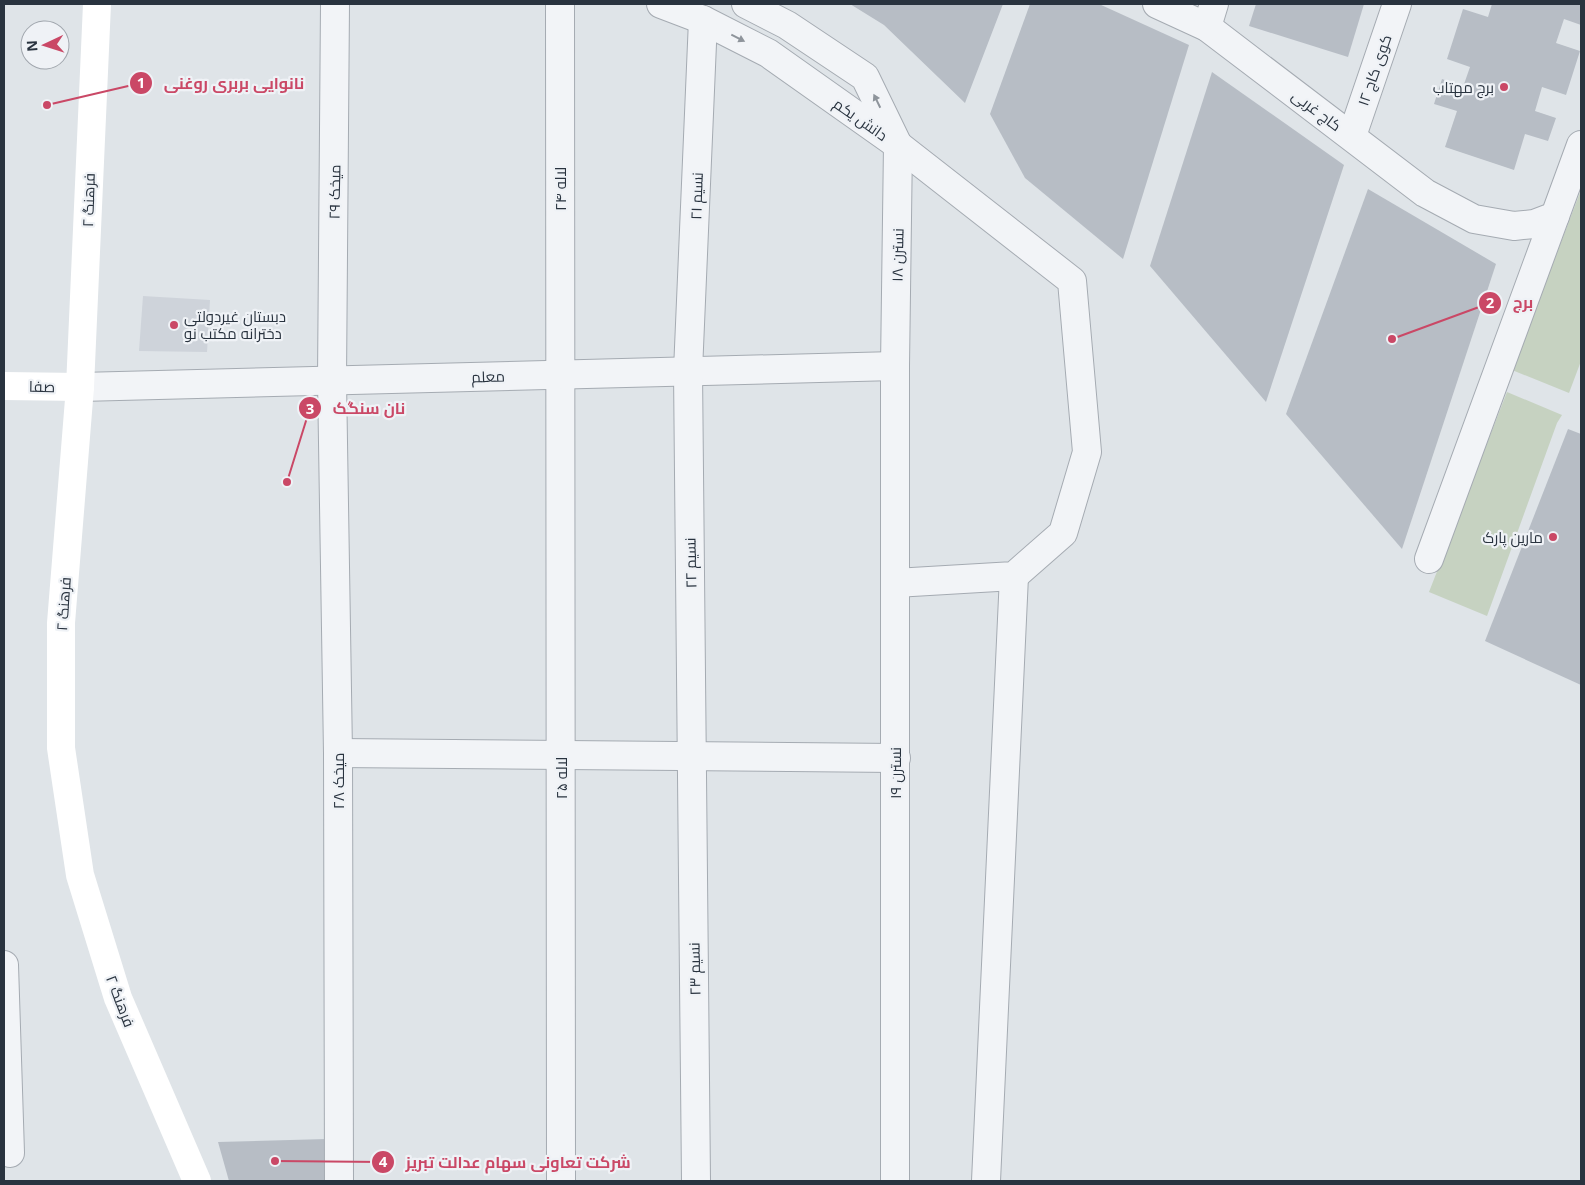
<svg xmlns="http://www.w3.org/2000/svg" width="1585" height="1185" viewBox="0 0 1585 1185" font-family="'Noto Sans',Cairo,sans-serif">
<rect width="100%" height="100%" fill="#dfe4e8"/>
<path fill="#ced3da" d="M143,296L210,300L207,352L139,351Z"/>
<g fill="#c6d2c1">
<path d="M1581,190V361L1569,393L1512,370Z"/>
<path d="M1507,392L1562,415L1557,423L1487,616L1429,592Z"/>
</g>
<g fill="#b7bdc5">
<path d="M850,4H1003L965,103L884,25Z"/>
<path d="M1030,4H1099L1189,45L1123,259L1025,178L990,114Z"/>
<path d="M1256,4H1364L1348,57L1249,26Z"/>
<path d="M1492,4H1581V25L1564,19L1556,43L1580,51L1566,95L1542,87L1535,111L1556,118L1548,141L1525,134L1514,170L1445,147L1457,111L1434,104L1442,79L1463,87L1470,67L1447,59L1463,9L1488,17Z"/>
<path d="M1212,72L1344,165L1266,402L1150,266Z"/>
<path d="M1368,189L1496,264L1402,549L1286,414Z"/>
<path d="M1568,429L1581,434V685L1485,641Z"/>
<path d="M327,1139L325,1181H229L218,1142Z"/>
</g>
<g fill="none" stroke-linecap="round" stroke-linejoin="round">
<g stroke="#a5abb2" stroke-width="30">
<g id="street">
<path d="M335,4L332,380L338,753L339,1181"/>
<path d="M560,4L561,1181"/>
<path d="M661,4L703,20L768,53L898,145L1072,281L1087,452L1063,533L1014,576L895,583"/>
<path d="M746,4L787,25L865,77L898,145L895,366V1181"/>
<path d="M1157,4L1207,27L1425,193L1474,219L1514,226L1534,224L1555,216L1581,145"/>
<path d="M1207,27L1214,4"/>
<path d="M1352,136L1397,4"/>
<path d="M80,387L895,366"/>
<path d="M1429,559L1555,216"/>
<path d="M338,753L896,758"/>
<path d="M4,965L10,1153"/>
<path d="M696,1181L688,371L703,20"/>
<path d="M986,1181L1014,576"/>
</g>
</g>
<use href="#street" stroke="#f2f4f7" stroke-width="28"/>
<g stroke="#fff" stroke-width="28">
<path d="M97,4L80,387L61,623V748L80,875L118,998L197,1181"/>
<path d="M4,386L80,387"/>
</g>
</g>
<defs><path id="oneway-solid" d="M-6-.8H1V-3.2L6.5 0L1 3.2V.8H-6Z" transform="scale(1.25)"/></defs>
<g fill="#8e949b">
<use href="#oneway-solid" transform="translate(738 38) rotate(27)"/>
<use href="#oneway-solid" transform="translate(877 101) rotate(-116)"/>
</g>
<g fill="#ca4866" stroke="#eff2f6" stroke-width="2">
<circle cx="1504" cy="87" r="5"/>
<circle cx="174" cy="325" r="5"/>
<circle cx="1553" cy="537" r="5"/>
</g>
<g text-anchor="middle" dominant-baseline="central" stroke-width="4.5" stroke-linejoin="round" paint-order="stroke">
<g font-size="15" fill="#29333f" stroke="#eff2f6">
<text transform="translate(1374 70) rotate(-71)">کوی کاج ۱۲</text>
<text transform="translate(1317 110) rotate(37)">کاج غربی</text>
<text transform="translate(861 119) rotate(35)">دانش یکم</text>
<text transform="translate(560 189) rotate(-90)">لاله ۲۴</text>
<text transform="translate(334 192) rotate(-89)">میخک ۲۹</text>
<text transform="translate(696 196) rotate(-88)">نسیم ۲۱</text>
<text transform="translate(88 200) rotate(-88)">فرهنگ ۲</text>
<text transform="translate(897 255) rotate(-89)">نسترن ۱۸</text>
<text transform="translate(488 376) rotate(-2)">معلم</text>
<text transform="translate(42 386) rotate(1)">صفا</text>
<text transform="translate(690 563) rotate(-91)">نسیم ۲۲</text>
<text transform="translate(63 604) rotate(-86)">فرهنگ ۲</text>
<text transform="translate(895 773) rotate(-90)">نسترن ۱۹</text>
<text transform="translate(561 778) rotate(-90)">لاله ۲۵</text>
<text transform="translate(338 781) rotate(-90)">میخک ۲۸</text>
<text transform="translate(694 969) rotate(-91)">نسیم ۲۳</text>
<text transform="translate(121 1001) rotate(69)">فرهنگ ۲</text>
</g>
<g font-size="15" fill="#29333f" stroke="#eff2f6" text-anchor="end">
<text x="1494" y="87">برج مهتاب</text>
<text x="184" y="316" text-anchor="start">دبستان غیردولتی<tspan x="184" dy="17">دخترانه مکتب نو</tspan></text>
<text x="1543" y="537">مارین پارک</text>
</g>
</g>
<path fill="none" stroke="#ca4866" stroke-width="2" d="M47 105L141 83M1392 339L1490 303M287 482L310 408M275 1161L383 1162"/>
<g fill="#ca4866" stroke="#eff2f6" stroke-width="2">
<circle cx="47" cy="105" r="5"/>
<circle cx="1392" cy="339" r="5"/>
<circle cx="287" cy="482" r="5"/>
<circle cx="275" cy="1161" r="5"/>
<circle cx="141" cy="83" r="12"/>
<circle cx="1490" cy="303" r="12"/>
<circle cx="310" cy="408" r="12"/>
<circle cx="383" cy="1162" r="12"/>
</g>
<g font-size="15" text-anchor="middle" font-weight="bold" fill="#fff">
<text x="141" y="88">1</text>
<text x="1490" y="308">2</text>
<text x="310" y="414">3</text>
<text x="383" y="1167">4</text>
</g>
<g font-size="16" text-anchor="middle" font-weight="bold" fill="#ca4866" stroke="#eff2f6" stroke-width="4.5" stroke-linejoin="round" paint-order="stroke">
<text x="234" y="89">نانوایی بربری روغنی</text>
<text x="1523" y="308">برج</text>
<text x="369" y="414">نان سنگک</text>
<text x="518" y="1168">شرکت تعاونی سهام عدالت تبریز</text>
</g>
<rect width="1585" height="1185" fill="none" stroke="#29333f" stroke-width="10"/>
<g transform="translate(45 45) rotate(266)"><circle r="24" fill="#eff2f6" stroke="#a0a6ad"/>
<path d="M0-4L9 19L0 12L-9 19Z" fill="#ca4866"/>
<text y="-8" font-size="14" font-weight="bold" text-anchor="middle" fill="#29333f">N</text>
</g>
</svg>
